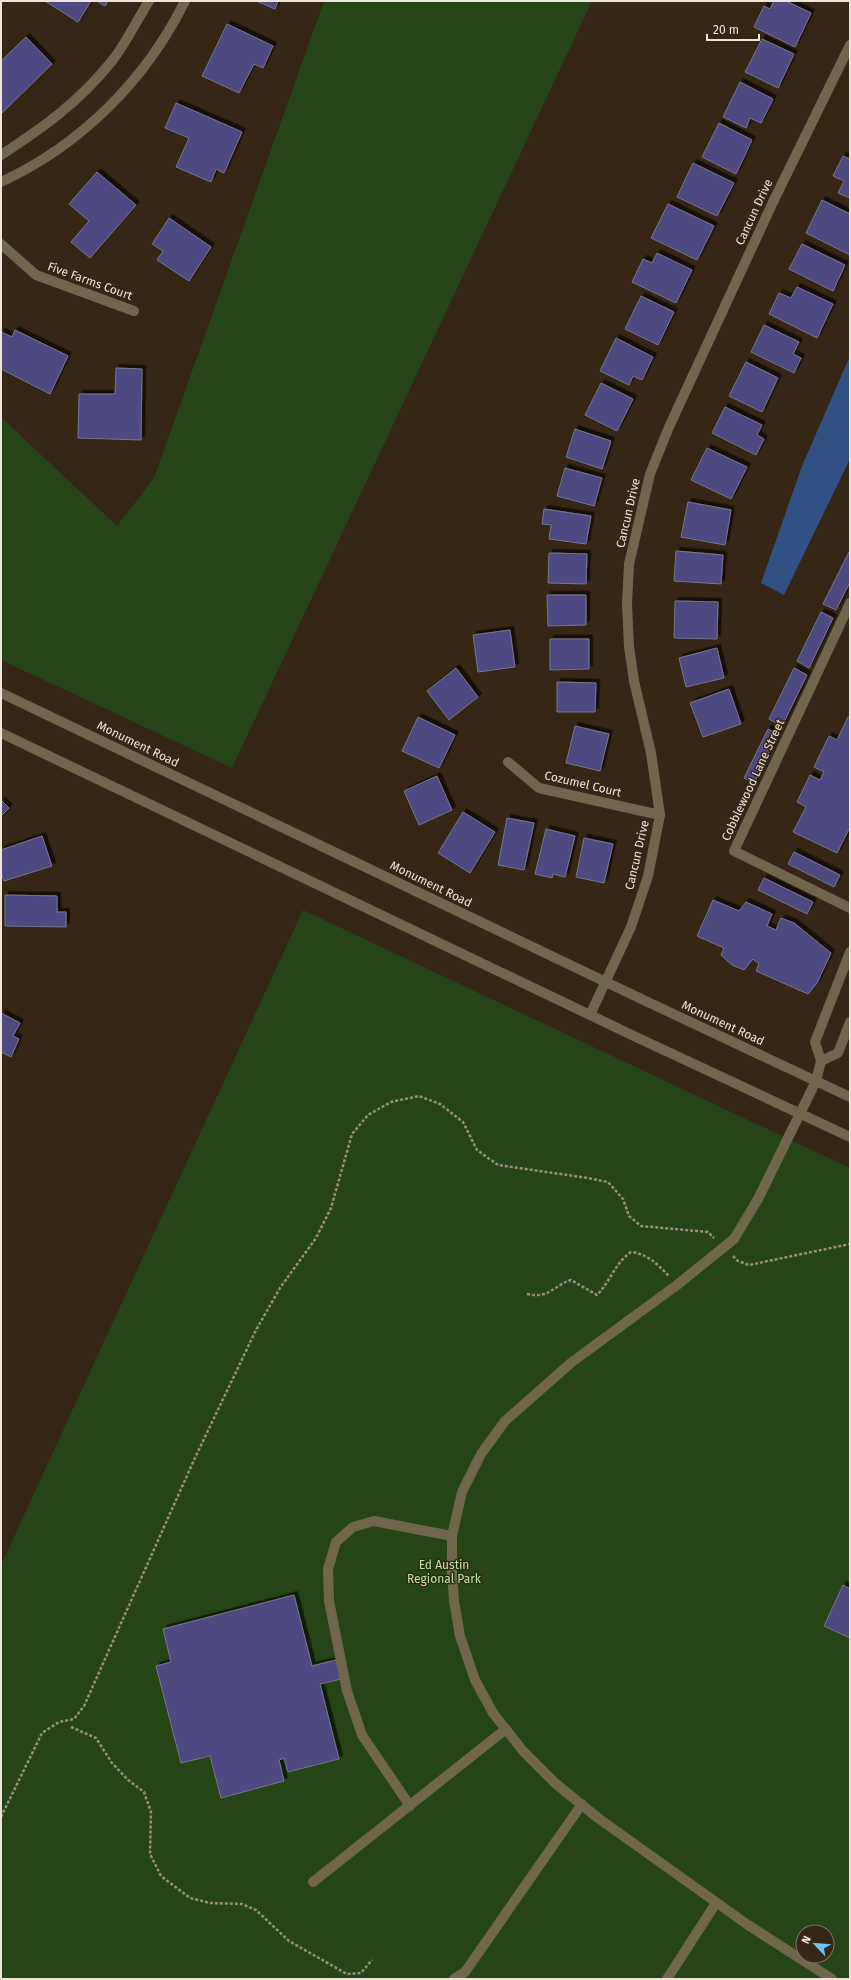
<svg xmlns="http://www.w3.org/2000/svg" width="851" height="1980" viewBox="0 0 851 1980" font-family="'Fira Sans',sans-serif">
<defs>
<filter id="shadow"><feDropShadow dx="3.5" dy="-3.5" stdDeviation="0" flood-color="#0009"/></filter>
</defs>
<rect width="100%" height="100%" fill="#352615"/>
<g fill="#254516" fill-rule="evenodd">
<path d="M324,1H592L232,768L1,660V417L117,526L154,478Z"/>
<path d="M303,910L850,1168V1979H1V1565ZM803,1932H827V1956H803Z"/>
</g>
<path fill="#315184" d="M850,356V459L784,595L761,583L802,466Z"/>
<g fill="#4f4882" stroke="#77768e" filter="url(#shadow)">
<path d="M45,1H91L78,22Z"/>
<path d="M97,1H108L105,6Z"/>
<path d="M256,1H278L275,9Z"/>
<path d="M774,1H786L811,13L795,47L754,27L764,6L770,9Z"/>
<path d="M227,24L273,46L263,68L254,64L239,93L202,76Z"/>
<path d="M26,37L52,64L1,114V61Z"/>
<path d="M762,39L794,54L778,88L745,72Z"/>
<path d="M740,82L773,99L761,123L750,118L746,128L723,117Z"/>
<path d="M176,103L242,132L224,173L216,169L211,182L176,167L189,138L165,128Z"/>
<path d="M719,123L752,140L736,174L702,157Z"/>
<path d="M843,156L850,159V198L838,193L844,181L833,176Z"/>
<path d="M693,163L734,183L717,216L677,197Z"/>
<path d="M97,172L136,205L90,258L71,242L89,221L69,204Z"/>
<path d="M822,200L850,214V255L806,233Z"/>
<path d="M668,204L714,226L697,260L651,238Z"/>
<path d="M169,218L211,247L189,281L157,260L163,251L152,244Z"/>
<path d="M802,244L845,265L833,291L789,269Z"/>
<path d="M657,253L692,270L676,303L632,282L643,259L652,263Z"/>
<path d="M797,287L833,304L817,338L769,314L779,293L791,298Z"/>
<path d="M641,296L674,312L658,345L625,329Z"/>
<path d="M764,325L799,342L793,354L801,358L794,373L751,352Z"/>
<path d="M15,330L68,356L50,394L1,369V332L12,337Z"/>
<path d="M616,338L653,357L642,380L633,376L629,385L600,371Z"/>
<path d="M746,362L778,378L762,412L729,396Z"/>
<path d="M116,368L142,369L141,440L78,438L79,394H115Z"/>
<path d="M601,383L633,399L617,431L585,415Z"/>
<path d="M725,407L762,425L757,435L764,439L756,455L712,433Z"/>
<path d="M575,429L611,441L602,469L566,457Z"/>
<path d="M707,448L747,467L731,499L691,480Z"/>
<path d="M565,468L602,478L594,506L557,496Z"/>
<path d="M688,502L731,510L725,545L681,537Z"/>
<path d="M544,509L591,516L586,544L549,539L551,525L542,524Z"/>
<path d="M676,551L723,555L721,584L674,581Z"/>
<path d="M849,552L850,553V582L836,610L823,604Z"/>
<path d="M549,553L587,554L586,584L548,583Z"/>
<path d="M547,595H586V625L548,626Z"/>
<path d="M675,601L718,602L717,639L674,638Z"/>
<path d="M821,612L833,618L809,668L797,661Z"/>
<path d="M510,630L515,667L478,672L473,635Z"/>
<path d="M550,639H589V669L550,670Z"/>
<path d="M717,648L724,678L686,687L679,658Z"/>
<path d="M456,668L478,697L449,720L427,691Z"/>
<path d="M794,668L807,675L782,726L769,719Z"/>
<path d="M557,682L596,683L595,712H557Z"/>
<path d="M729,689L741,724L703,737L690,703Z"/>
<path d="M418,717L455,735L439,768L402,751Z"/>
<path d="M848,717L850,718V827L837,853L793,832L806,807L797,802L810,775L820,780L824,772L814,767L829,736L837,740Z"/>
<path d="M575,726L609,734L600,771L566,763Z"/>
<path d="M768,729L778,734L754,783L744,778Z"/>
<path d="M437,776L452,810L419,825L404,791Z"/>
<path d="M1,800L9,808L1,816Z"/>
<path d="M463,812L495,832L470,873L438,853Z"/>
<path d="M507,818L534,823L524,870L498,865Z"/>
<path d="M546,829L575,836L565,877L553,874L552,878L535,874Z"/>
<path d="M42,836L52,866L4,881L1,873V850Z"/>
<path d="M584,838L613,844L604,883L576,877Z"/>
<path d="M794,852L840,875L834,887L788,864Z"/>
<path d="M764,878L813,902L807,914L758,890Z"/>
<path d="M5,895L57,896V912H66V927L5,926Z"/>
<path d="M713,900L739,911L746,902L772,914L767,926L776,930L781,918L794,923L831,953L817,983L808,994L756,971L759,964L753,959L744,970L732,965L721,955L724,948L697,936Z"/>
<path d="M1,1013L20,1023L13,1036L19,1039L11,1057L1,1052Z"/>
<path d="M843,1585L850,1589V1638L824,1626Z"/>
<path d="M294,1595L312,1666L336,1660L341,1679L320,1684L339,1759L288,1772L284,1758L279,1760L284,1781L221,1798L210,1756L181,1763L156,1666L171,1662L163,1629Z"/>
</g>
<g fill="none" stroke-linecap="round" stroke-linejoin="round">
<g stroke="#9a8e80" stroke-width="2.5" stroke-dasharray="3 2" stroke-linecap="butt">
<path d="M733,1256L738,1261L749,1265L850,1244"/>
<path d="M527,1294C549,1299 553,1286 571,1280L597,1295C610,1282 615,1263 631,1252C648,1254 657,1264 669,1276"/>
<path d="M71,1727L96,1738L112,1763L128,1780L144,1792L151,1812L150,1854L161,1876L190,1898L210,1903L242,1904L256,1910L289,1941L347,1974L361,1973L372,1960"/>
<path d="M1,1817L42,1733L59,1722L74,1719L84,1706L194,1460L256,1330L280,1288L316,1238L331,1208L352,1134L368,1115L391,1102L419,1096L440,1104L463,1122L477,1150L498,1165L588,1178L608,1182L623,1199L629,1216L641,1226L708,1232L714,1238"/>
</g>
<g stroke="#6f664b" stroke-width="10">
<path d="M821,1061L838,1053L850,1022"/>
<path d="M410,1806L362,1735L347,1691L329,1601L328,1569L336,1542L353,1527L374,1521L452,1536"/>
<path d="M313,1882L506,1729"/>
<path d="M454,1979L465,1972L582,1804"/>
<path d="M667,1979L716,1903"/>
<path d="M832,1979L748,1925L598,1818L555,1783L523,1751L493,1713L475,1680L460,1636L454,1601L452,1572V1536L462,1492L481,1454L505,1421L572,1362L677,1285L734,1239L758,1199L816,1081L821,1061L815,1042L850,952"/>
</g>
<g stroke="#6f664b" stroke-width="10">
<path d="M1,155C44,127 79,102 112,61C126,43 137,20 149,1"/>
<path d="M1,182C81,145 146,80 185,1"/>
<path d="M1,244L36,275L134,311"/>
<path d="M850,603L734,851L850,908"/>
<path d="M508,762L539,788L660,815"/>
<path d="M590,1015L631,927L648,876L660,815L651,753L634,681L629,647L627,604L629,564L650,474L669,427L773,202L850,45"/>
</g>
<g stroke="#6f664b" stroke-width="10">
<path d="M1,693L652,1004L850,1097"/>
<path d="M1,733L636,1037L850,1137"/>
</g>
</g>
<g text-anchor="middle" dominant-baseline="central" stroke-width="3" stroke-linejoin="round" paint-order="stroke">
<g font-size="12" fill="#eee4d9" stroke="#352615">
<text transform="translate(754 212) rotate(-65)">Cancun Drive</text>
<text transform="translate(90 281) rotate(20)">Five Farms Court</text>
<text transform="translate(628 513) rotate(-77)">Cancun Drive</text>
<text transform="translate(138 744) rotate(26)">Monument Road</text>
<text transform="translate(753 780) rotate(-65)">Cobblewood Lane Street</text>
<text transform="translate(583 784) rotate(13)">Cozumel Court</text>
<text transform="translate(637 855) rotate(-77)">Cancun Drive</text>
<text transform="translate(431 884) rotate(26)">Monument Road</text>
<text transform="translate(723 1023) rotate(25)">Monument Road</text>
</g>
<g font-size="12" fill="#b2ec9a" stroke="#352615">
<text x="444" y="1565">Ed Austin<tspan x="444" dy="14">Regional Park</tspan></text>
</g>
</g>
<rect width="851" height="1980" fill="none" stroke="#eee4d9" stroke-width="4"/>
<g transform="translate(815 1944) rotate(296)"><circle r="19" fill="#352615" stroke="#7f7263"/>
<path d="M0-3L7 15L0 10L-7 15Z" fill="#6ec2f3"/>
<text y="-6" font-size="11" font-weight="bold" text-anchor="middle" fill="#eee4d9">N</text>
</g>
<path d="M707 34v6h52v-6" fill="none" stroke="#eee4d9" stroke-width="2"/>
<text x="713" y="34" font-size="12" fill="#eee4d9" stroke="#352615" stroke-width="3" paint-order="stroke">20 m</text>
</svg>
